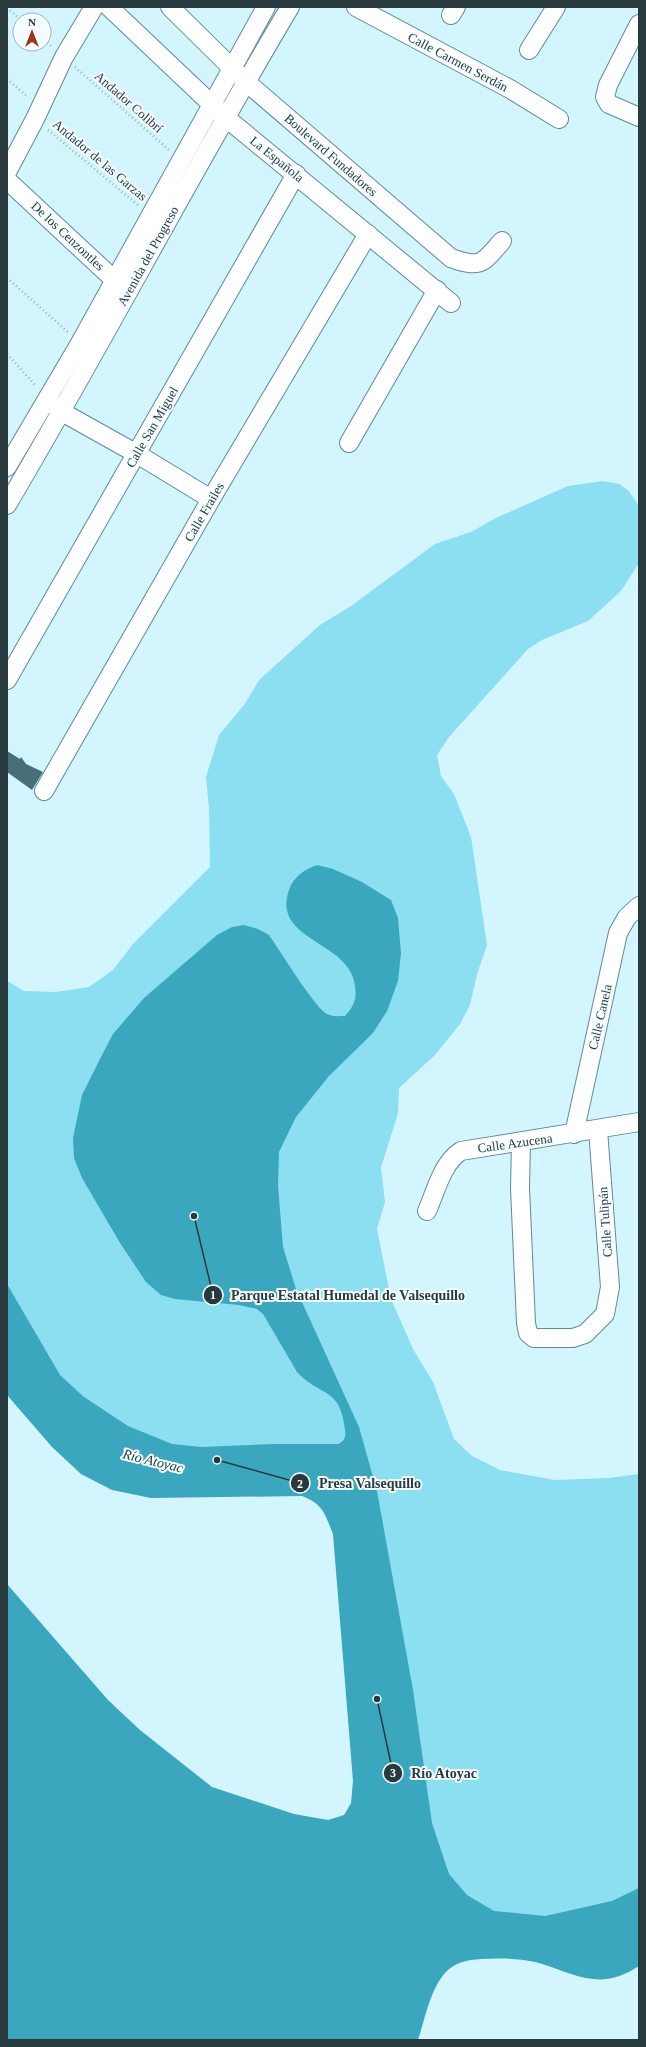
<svg xmlns="http://www.w3.org/2000/svg" width="646" height="2047" viewBox="0 0 646 2047" font-family="'Times New Roman',serif">
<rect width="100%" height="100%" fill="#d2f5fe"/>
<path fill="#8cdef1" d="M603,481L619,484L628,490L639,506V563L621,591L588,621L542,640L528,649L449,737L437,755L441,776L454,794L471,837L487,945L477,974L470,1005L460,1024L435,1055L399,1088L398,1113L381,1168L385,1202L377,1229L391,1299L413,1349L433,1382L454,1439L472,1456L500,1470L555,1480L609,1478L639,1474V1934L428,1910L323,1484L175,1490L7,1374V981L24,991L56,992L89,987L113,970L133,944L210,867L209,808L206,777L219,735L244,705L260,679L320,625L351,606L435,544L471,532L496,518L568,486Z"/>
<path fill="#3aa7be" d="M317,865L333,869L362,882L391,900L398,918L401,953L398,981L387,1011L373,1033L329,1076L296,1117L279,1152L278,1186L283,1247L296,1289L359,1427L377,1491L413,1690L432,1823L449,1874L467,1895L494,1911L545,1916L612,1901L639,1888V1966C625,1975 610,1981 593,1979C573,1977 555,1967 535,1962C517,1958 499,1958 481,1959C467,1960 455,1962 445,1973C430,1990 425,2019 418,2040H7V1584L108,1700L140,1730L212,1787L294,1814L328,1820L344,1815L351,1803L353,1781L333,1534C325,1514 323,1504 302,1496L151,1498L112,1490L81,1474L52,1447L7,1395V1284L60,1375L84,1397L128,1426L172,1444L201,1447L275,1444H338C345,1441 346,1437 345,1429C340,1386 320,1397 297,1372L263,1314L257,1309L239,1305L175,1299L161,1295L146,1282L120,1243L82,1178L74,1158L73,1138L82,1095L101,1057L113,1034L144,998L217,935L232,927L244,925L258,929L269,935C279,949 315,1008 327,1014C333,1017 338,1016 345,1016C354,1006 357,999 355,986C351,941 271,941 289,890C293,877 305,869 317,865Z"/>
<path fill="#466f79" d="M7,751L20,759L21,757L26,764L43,772L32,790L7,772Z"/>
<g fill="none" stroke-linecap="round" stroke-linejoin="round">
<g stroke="#618a95" stroke-width="20">
<g id="street">
<path d="M109,7L225,117L451,303"/>
<path d="M170,7L245,81L451,258C481,269 483,263 502,241"/>
<path d="M356,7L510,89L559,119"/>
<path d="M451,15L456,7"/>
<path d="M639,24L608,85L605,97L609,104L639,117"/>
<path d="M529,50L556,7"/>
<path d="M7,172L35,119L64,57L94,7"/>
<path d="M7,180L123,288"/>
<path d="M53,404L62,412L137,454L211,499"/>
<path d="M349,443L437,290"/>
<path d="M7,467L80,343L266,7"/>
<path d="M7,505C104,341 192,171 290,7"/>
<path d="M7,680L296,174"/>
<path d="M44,791L211,499L368,234"/>
<path d="M574,1134L618,933L627,917L639,906"/>
<path d="M521,1142L520,1188L526,1323L528,1333L534,1338H573L585,1334L605,1314L610,1287L598,1130"/>
<path d="M427,1211C436,1191 442,1163 461,1151L639,1122"/>
</g>
</g>
<g stroke="#96b3ba" stroke-width="2.5" stroke-dasharray="1 3" stroke-linecap="butt">
<path d="M7,8L21,20"/>
<path d="M44,40L52,47"/>
<path d="M75,67L169,150"/>
<path d="M7,79L28,97"/>
<path d="M48,130L139,206"/>
<path d="M7,278L68,332"/>
<path d="M7,354L36,386"/>
</g>
<use href="#street" stroke="#fff" stroke-width="18"/>
</g>
<g text-anchor="middle" dominant-baseline="central" stroke-width="4" stroke-linejoin="round" paint-order="stroke">
<g font-size="13" fill="#293a3f" stroke="#f4fdff">
<text transform="translate(458 62) rotate(28)">Calle Carmen Serdán</text>
<text transform="translate(129 102) rotate(41)">Andador Colibrí</text>
<text transform="translate(331 155) rotate(41)">Boulevard Fundadores</text>
<text transform="translate(277 159) rotate(39)">La Española</text>
<text transform="translate(100 160) rotate(40)">Andador de las Garzas</text>
<text transform="translate(68 236) rotate(43)">De los Cenzontles</text>
<text transform="translate(148 256) rotate(-61)">Avenida del Progreso</text>
<text transform="translate(152 427) rotate(-60)">Calle San Miguel</text>
<text transform="translate(204 512) rotate(-60)">Calle Frailes</text>
<text transform="translate(600 1017) rotate(-77)">Calle Canela</text>
<text transform="translate(515 1143) rotate(-8)">Calle Azucena</text>
<text transform="translate(605 1222) rotate(-94)">Calle Tulipán</text>
</g>
<g font-size="14" font-style="italic" fill="#253d42" stroke="#f4fdff">
<text transform="translate(153 1461) rotate(14)">Río Atoyac</text>
</g>
</g>
<path fill="none" stroke="#293a3f" stroke-width="1.5" d="M194 1216L213 1295M217 1460L300 1483M377 1699L393 1773"/>
<g fill="#293a3f" stroke="#f4fdff" stroke-width="1.5">
<circle cx="194" cy="1216" r="4"/>
<circle cx="217" cy="1460" r="4"/>
<circle cx="377" cy="1699" r="4"/>
<circle cx="213" cy="1295" r="10"/>
<circle cx="300" cy="1483" r="10"/>
<circle cx="393" cy="1773" r="10"/>
</g>
<g font-size="12" text-anchor="middle" font-weight="bold" fill="#fff">
<text x="213" y="1299">1</text>
<text x="300" y="1488">2</text>
<text x="393" y="1777">3</text>
</g>
<g font-size="14" text-anchor="middle" font-weight="bold" fill="#293a3f" stroke="#f4fdff" stroke-width="4" stroke-linejoin="round" paint-order="stroke">
<text x="348" y="1300">Parque Estatal Humedal de Valsequillo</text>
<text x="370" y="1488">Presa Valsequillo</text>
<text x="444" y="1778">Río Atoyac</text>
</g>
<rect width="646" height="2047" fill="none" stroke="#293a3f" stroke-width="16"/>
<g transform="translate(32 32)"><circle r="19" fill="#f4fdff" stroke="#a3afb2"/>
<path d="M0-3L7 15L0 10L-7 15Z" fill="#a0381f"/>
<text y="-6" font-size="11" font-weight="bold" text-anchor="middle" fill="#293a3f">N</text>
</g>
</svg>
